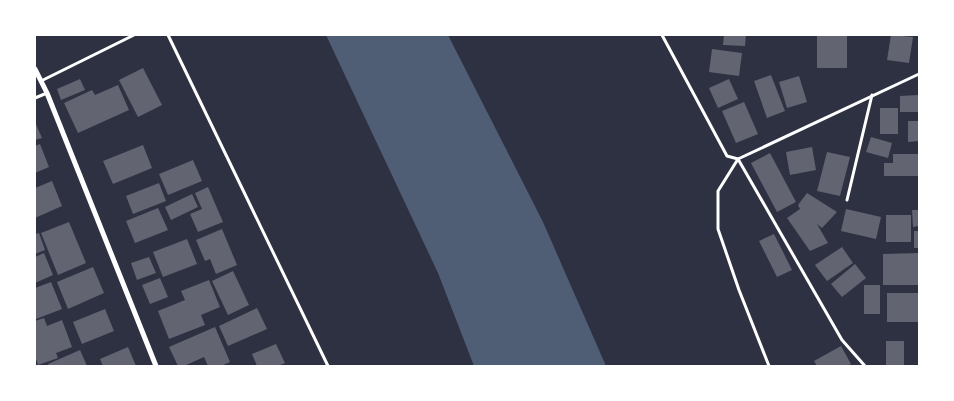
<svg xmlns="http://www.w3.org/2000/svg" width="954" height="401" viewBox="0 0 954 401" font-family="Manrope,sans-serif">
<rect width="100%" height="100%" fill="#2d3142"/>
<path fill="#4f5d75" d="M326,35H448L543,222L606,366H474L438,273Z"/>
<g fill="#626471">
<path d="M724,35H746L745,46L723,45Z"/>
<rect x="817" y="35" width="30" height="33"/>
<path d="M891,35L913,37L909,63L887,60Z"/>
<path d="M712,49L742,53L739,76L709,72Z"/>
<path d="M143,68L162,105L138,117L119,80Z"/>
<path d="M771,75L785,111L767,118L754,81Z"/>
<path d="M799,76L807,102L787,108L779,82Z"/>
<path d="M80,79L85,90L61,100L57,89Z"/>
<path d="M729,79L738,99L718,108L709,88Z"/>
<path d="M118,85L129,110L78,133L64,103L92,90L95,95Z"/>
<path d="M918,95V112H900V96Z"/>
<path d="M744,102L758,134L736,143L722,111Z"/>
<rect x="880" y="108" width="18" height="26"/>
<path d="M908,121H919V141L908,142Z"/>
<path d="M35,122L42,138L35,140Z"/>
<path d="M871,137L892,143L888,158L866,152Z"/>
<path d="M40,144L49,167L35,173V146Z"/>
<path d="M143,145L152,168L113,184L103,161Z"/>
<path d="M812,147L816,170L790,175L786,152Z"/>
<path d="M827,152L850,157L840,196L817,191Z"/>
<path d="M770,153L796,202L777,212L751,163Z"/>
<path d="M893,154H919V176H884V163H893Z"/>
<path d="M193,160L202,181L168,195L159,174Z"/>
<path d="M52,181L62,206L35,218V188Z"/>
<path d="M159,183L166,201L133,214L126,196Z"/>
<path d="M208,187L223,222L198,232L190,214L202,209L195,193Z"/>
<path d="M807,193L837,212L822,228L817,224L828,243L810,251L787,218L800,209L798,205Z"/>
<path d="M192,194L198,207L171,220L165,207Z"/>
<path d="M158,208L168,230L135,243L126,221Z"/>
<path d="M846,209L881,217L876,239L841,231Z"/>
<path d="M912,210H919V226L913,227Z"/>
<rect x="886" y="215" width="25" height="27"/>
<path d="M69,222L86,263L58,275L41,233Z"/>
<path d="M222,229L237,265L216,274L210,259L205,261L196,240Z"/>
<rect x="914" y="231" width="5" height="17"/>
<path d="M39,233L45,250L35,254V234Z"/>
<path d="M774,234L792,270L777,277L759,241Z"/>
<path d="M187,239L197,264L163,277L153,252Z"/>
<path d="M842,247L853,263L827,281L815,265Z"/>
<path d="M44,253L53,275L35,283V257Z"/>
<path d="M919,253V285H883V254Z"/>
<path d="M149,257L156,273L137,280L131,263Z"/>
<path d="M855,264L866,278L842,297L831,284Z"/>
<path d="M93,267L104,293L68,309L57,282Z"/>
<path d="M233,271L249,305L228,315L212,281Z"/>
<path d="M160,278L168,297L150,304L142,285Z"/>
<path d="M209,280L220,307L201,315L205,325L169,339L158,311L185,300L181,291Z"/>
<path d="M51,282L62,309L36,319L35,315V288Z"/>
<rect x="864" y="285" width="16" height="29"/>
<rect x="887" y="293" width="32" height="29"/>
<path d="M257,308L267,329L228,346L219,326Z"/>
<path d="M105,309L114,331L82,344L73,322Z"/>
<path d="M44,318L47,326L62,320L72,347L56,353L58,358L38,365L35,356V321Z"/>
<path d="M215,327L230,362L221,366H208L204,357L184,366H178L169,347Z"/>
<rect x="886" y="341" width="18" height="25"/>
<path d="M276,344L285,363L278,366H257L252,354Z"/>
<path d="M841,346L851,364L847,366H817L814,361Z"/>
<path d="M128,347L136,366H103L100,359Z"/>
<path d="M80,350L87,366H49L48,364Z"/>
</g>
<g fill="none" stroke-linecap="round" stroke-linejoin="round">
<g stroke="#fff" stroke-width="3">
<path d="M168,35L328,366"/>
<path d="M662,35L727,156L738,159L842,340L865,366"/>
<path d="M41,81L134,35"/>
<path d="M35,98L47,93"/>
<path d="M847,200L872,95"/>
<path d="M769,366L739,290L718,229V191L738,159L919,74"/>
</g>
<path stroke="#fff" stroke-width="5" d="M35,69L47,93L156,366"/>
</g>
<rect width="954" height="401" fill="none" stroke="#ffffff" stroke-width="72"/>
</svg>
